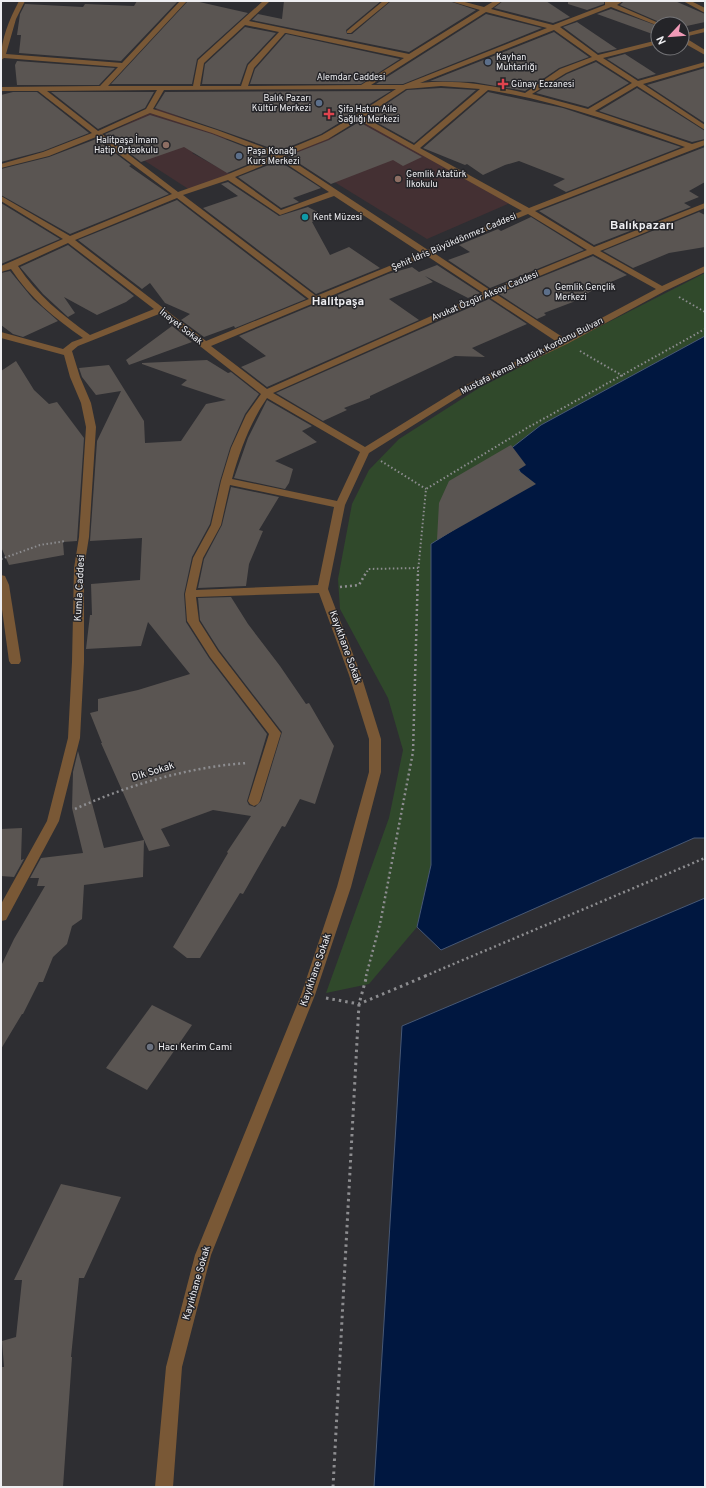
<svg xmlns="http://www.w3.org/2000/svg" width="706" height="1488" viewBox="0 0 706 1488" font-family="Overpass,sans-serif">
<rect width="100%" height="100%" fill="#2e2e32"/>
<g fill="#443033">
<path d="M159,108L229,138L192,153L232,175L190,190L105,135Z"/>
<path d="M369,123L510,203L427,239L289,154Z"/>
</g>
<path fill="#30492b" d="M705,273V336L541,425L509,450L527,484L431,545V865L417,927L369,984L326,993L389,818L403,750L388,698L340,609L338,579L352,504L369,470L399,439L479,388Z"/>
<g fill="#001740" stroke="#475875">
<path d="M705,336V838H694L441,950L417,927L431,865V544L526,484L509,450L541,425Z"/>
<path d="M705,898V1487H374L402,1026Z"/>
</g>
<g fill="#5a5552">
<path d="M137,1H178L121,61L19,53L21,35H17L20,14L25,4L83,7L85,4L134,6Z"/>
<path d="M188,1H195L248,13L197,59L192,84H111Z"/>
<path d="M284,1H381L346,30L347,34H352L391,1H449L476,10L409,52L252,20L258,14L282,19Z"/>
<path d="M503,1H546L570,17L553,23L494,8Z"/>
<path d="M568,1H604V4L587,10L568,4Z"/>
<path d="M624,1H675L705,14V22L682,27V24H664L620,5Z"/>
<path d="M611,9L658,26V36L597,14Z"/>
<path d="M486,14L542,28L403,84H376Z"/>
<path d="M577,22L617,49L598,53L563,27Z"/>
<path d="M245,27L276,33L247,64L240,84H202L205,64Z"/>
<path d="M554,32L589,57L559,68L525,91L473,82L430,81Z"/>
<path d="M286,34L400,59L361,84H250L255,69Z"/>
<path d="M625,54L656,74L638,79L607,59Z"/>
<path d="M17,61L115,68L99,85H17L15,65Z"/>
<path d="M596,62L629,83L588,107L536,93L567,74Z"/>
<path d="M705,68V123L647,85Z"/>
<path d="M441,88L476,90L414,143L367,117L407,90Z"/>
<path d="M637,88L705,131V139L692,142L599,111Z"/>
<path d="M391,91L321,134L279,151L217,129L155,108L165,92Z"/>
<path d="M13,92H37L89,133L43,151L1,162V95Z"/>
<path d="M51,92H154L145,108L98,129Z"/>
<path d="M488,92L563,108L681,147L566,192L553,185L565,179L519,161L505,165L483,175L467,164L465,165L423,148Z"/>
<path d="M150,115L212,134L268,156L227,173L184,147L141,162L105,134Z"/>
<path d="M359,122L422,157L403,166L393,160L331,184L288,156L329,140Z"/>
<path d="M96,139L131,165L129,166L169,194L70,234L1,195V169L49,157Z"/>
<path d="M705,147V182L689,191L699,197L684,203L691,207L594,245L539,211Z"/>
<path d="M279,161L321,188L293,198L299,202L281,208L238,177Z"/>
<path d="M228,182L279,216L308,207L325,216L312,222L330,255L349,247L380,268L316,294L203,208L238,196L221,184Z"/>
<path d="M177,200L306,299L235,328L234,326L204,337L181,320L190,314L165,303L150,283L142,289L78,240Z"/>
<path d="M1,203L60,239L1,264Z"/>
<path d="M699,212L705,215V247L669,253L633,268L603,251Z"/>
<path d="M531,217L584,250L490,288L448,260L470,252L459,245L498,229L501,231Z"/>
<path d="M68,245L134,296L126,302L97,315L64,297L75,313L68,317L43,294L20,267Z"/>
<path d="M593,256L627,275L593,290L573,302L544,313L546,315L537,319L499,294Z"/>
<path d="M437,265L480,293L468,298L425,276L433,282L389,299L419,320L267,387L241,367L266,356L239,336L388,274L412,267L419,272Z"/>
<path d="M10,271L33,299L58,321L23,337L13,334L1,325V273Z"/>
<path d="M489,299L527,324L472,348L485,357L455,356L370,396V398L344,408L347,410L323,421L276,393Z"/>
<path d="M172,326L192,342L129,365L126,360Z"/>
<path d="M207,360L228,373L231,372L259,394L245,414L230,448L220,481L210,524L192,557L184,594L186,622L209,658L267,734L247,801L249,805L255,807L261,801L282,732L219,650L200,620L198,598L231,597L248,624L280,666L306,704L309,703L334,746L315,804L300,799L285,827L282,826L243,894L240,893L200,958H187L173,947L228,853L227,852L251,816L213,810L161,829L170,846L149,851L101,743H102L90,713L98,711V699L138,690L190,674L148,622L141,646L86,649L90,615H92L91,584L140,580L142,538L90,541L97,441L121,391L96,395L82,377L79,368L109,365L144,421L145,443L181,441L206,404L226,400L181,385L187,380L142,364V363Z"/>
<path d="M16,361L34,390L49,404L57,402L84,438L77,541L63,542L64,555L9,565L1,547V371Z"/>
<path d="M267,400L312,426L302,431L317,442L275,461L293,469L289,483L285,489L234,478L248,438Z"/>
<path d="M511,445L526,465L518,470L536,484L437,540L439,503L449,481Z"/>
<path d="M231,487L279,497L259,530L263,531L249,564L246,586L198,588L204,559L222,525Z"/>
<path d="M78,751L104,848L144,840L143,877L84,885L82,919L72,926L67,944L53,957L43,982H39L23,1014H22L1,1049V966L14,939L45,886H37L39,878H30L41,858L83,853L72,808L73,772Z"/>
<path d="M22,828L21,860L24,859L14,877L1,876V829Z"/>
<path d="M152,1005L192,1025L147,1090L106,1068Z"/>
<path d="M61,1184L121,1197L84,1278H79L71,1357H72L63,1487H1V1367H4L2,1341L16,1337L22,1280H14Z"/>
</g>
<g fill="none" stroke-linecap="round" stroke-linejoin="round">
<g stroke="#8d8d90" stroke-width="2" stroke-dasharray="1.5 2.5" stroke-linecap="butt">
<path d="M679,297L705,312"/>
<path d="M580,351L623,376"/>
<path d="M381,461L426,489"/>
<path d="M1,559L40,545L66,541"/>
<path d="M367,572L368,569L418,568"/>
<path d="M418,572L426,489L527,428L705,329"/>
</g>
<g stroke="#8d8d90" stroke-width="2.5" stroke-dasharray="2 3" stroke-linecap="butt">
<path d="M340,587L359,585L367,571"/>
<path d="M75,809C129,785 188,767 247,763"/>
<path d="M366,976L380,924L413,752L418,571"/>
<path d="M425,976L705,858"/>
</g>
<g stroke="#8d8d90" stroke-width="3" stroke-dasharray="2.5 4" stroke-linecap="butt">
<path d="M326,998L359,1004L428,975"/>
<path d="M333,1487L359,1004L367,975"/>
</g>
<g fill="#795836" fill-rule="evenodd">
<path d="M19,1H25L16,19L6,54L122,63L180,1H187L108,86H193L198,60L263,1H270L249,21L409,54L480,10L450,1H461L484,7L494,1H502L491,9L553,25L605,5V2L623,1L617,5L661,24L656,25L611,7L560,27L598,55L658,40V44L603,58L638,81L705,62V66L643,84L705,125V130L637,86L595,111L692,144L705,140V145L535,211L594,247L705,203V208L600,251L662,286L705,266V272L665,291L567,344L468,391L369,453L345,505L328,589L361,675L381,739V772L351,887L315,995L211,1255L182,1367L173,1487H155L166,1367L195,1255L301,995L337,887L369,772V739L349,675L319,593L196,597L199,621L218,651L281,733L260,801L258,804L254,806L250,804L248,801L269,734L210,657L189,624L187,621L185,594L193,558L211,525L221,481L231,448L246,415L261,394L159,314L78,346L72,351L80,377L91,403L96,427L89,537L84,568V662L80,738L59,821L6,920L1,921V904L47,821L68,738L72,662L74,568L79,537L86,427L81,403L70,377L64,355L1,338V332L63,349L72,342L83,338C54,318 30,298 11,269L1,272V266L63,239L1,201V196L70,236L172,194L96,137L49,156L1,168V164L43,152L92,133L38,91H1V87L100,86L118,67L4,58L1,60C1,39 9,20 19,1ZM486,12L547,28L403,85H371ZM245,25L279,32L248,65L241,86H200L204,63ZM554,30L592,57L560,69L525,93C491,85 455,79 420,83ZM285,33H286L404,58L361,85L248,86L254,68ZM596,60L632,83L588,109L532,94L566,73ZM441,86L480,89L414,145L364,117L406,89ZM396,89L356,115L322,135L279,153L217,130L153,109L164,90ZM157,90L146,109L98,131L47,91ZM488,90C556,101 620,124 685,147L529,208L420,148ZM150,113L212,133L272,156L226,175L178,192L102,134ZM359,120L522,211L428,250L285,156L328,139ZM279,159L329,192L281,210L235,177ZM228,180L280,215L334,196L421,253L316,296L183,195ZM177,198L309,299L206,341L75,240ZM528,214L587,250L490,290L434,253ZM68,243L154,309L90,335C62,315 37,295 18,266ZM593,254L656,289L564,338L496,294ZM427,256L483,293L267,389L211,346ZM489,297L557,342L462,387L365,447L273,393ZM267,398L360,452L337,501L232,479C240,450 250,423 267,398ZM230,485L334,507L318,585L196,590L203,558L221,525Z"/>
<path d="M383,1H390L351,33H347V31Z"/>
<path d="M683,1H691L705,8V13Z"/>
<path d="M705,28V32L684,37L705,50V55L682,42V34Z"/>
<path d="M1,575L5,576L9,585L21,661L19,664H11L9,661L1,602Z"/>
</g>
</g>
<g fill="#5c6f8a" stroke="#242428" stroke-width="1.5">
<circle cx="488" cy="62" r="4"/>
<circle cx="319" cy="103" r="4"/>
<circle cx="239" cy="156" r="4"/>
<circle cx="547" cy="292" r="4"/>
</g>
<g fill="#e0444e" stroke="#242428" stroke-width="1.5">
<path d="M501 78h4v4h4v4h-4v4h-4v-4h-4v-4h4z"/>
<path d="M327 108h4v4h4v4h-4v4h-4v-4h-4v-4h4z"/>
</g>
<g fill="#8d6e63" stroke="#242428" stroke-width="1.5">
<circle cx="166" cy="145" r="4"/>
<circle cx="398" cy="179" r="4"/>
</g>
<circle fill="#0f9aa8" stroke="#242428" stroke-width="1.5" cx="305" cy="217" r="4"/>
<circle fill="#6b7280" stroke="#242428" stroke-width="1.5" cx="150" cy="1047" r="4"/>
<g text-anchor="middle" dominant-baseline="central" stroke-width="3" stroke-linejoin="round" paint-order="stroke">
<g font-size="9" fill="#eeeef1" stroke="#242428" text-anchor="start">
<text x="496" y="57">Kayhan<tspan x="496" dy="10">Muhtarlığı</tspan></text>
<text x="511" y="84">Günay Eczanesi</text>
<text x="311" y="98" text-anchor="end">Balık Pazarı<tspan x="311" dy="10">Kültür Merkezi</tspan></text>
<text x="338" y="109">Şifa Hatun Aile<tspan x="338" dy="10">Sağlığı Merkezi</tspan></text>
<text x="158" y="140" text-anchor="end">Halitpaşa İmam<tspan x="158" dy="10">Hatip Ortaokulu</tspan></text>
<text x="247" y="151">Paşa Konağı<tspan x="247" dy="10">Kurs Merkezi</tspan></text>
<text x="406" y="174">Gemlik Atatürk<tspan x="406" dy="10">İlkokulu</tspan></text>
<text x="313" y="217">Kent Müzesi</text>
<text x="555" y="287">Gemlik Gençlik<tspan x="555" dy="10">Merkezi</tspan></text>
</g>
<g font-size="9" fill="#eeeef1" stroke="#242428">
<text x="351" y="77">Alemdar Caddesi</text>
<text transform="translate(454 242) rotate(-23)">Şehit İdris Büyükdönmez Caddesi</text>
<text transform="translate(485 296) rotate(-23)">Avukat Özgür Aksoy Caddesi</text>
<text transform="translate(181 327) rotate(38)">İnayet Sokak</text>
<text transform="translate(532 356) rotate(-27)">Mustafa Kemal Atatürk Kordonu Bulvarı</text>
</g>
<g font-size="10" fill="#eeeef1" stroke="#242428">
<text transform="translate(80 588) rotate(-87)">Kumla Caddesi</text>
<text transform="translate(345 647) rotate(70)">Kayıkhane Sokak</text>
<text transform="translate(153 772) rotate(-17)">Dik Sokak</text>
<text transform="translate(316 970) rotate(-71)">Kayıkhane Sokak</text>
<text transform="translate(197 1283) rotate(-74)">Kayıkhane Sokak</text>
</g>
<g font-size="10" fill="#eeeef1" stroke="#242428" text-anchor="start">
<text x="158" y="1047">Hacı Kerim Cami</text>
</g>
<g font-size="12" font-weight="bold" fill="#eeeef1" stroke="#242428">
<text x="642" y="226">Balıkpazarı</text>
<text x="338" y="302">Halitpaşa</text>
</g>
</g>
<rect width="706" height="1488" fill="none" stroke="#eeeef1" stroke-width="4"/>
<g transform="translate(670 36) rotate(244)"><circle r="19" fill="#242428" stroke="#757578"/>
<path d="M0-3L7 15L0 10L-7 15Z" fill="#f09ab7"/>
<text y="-6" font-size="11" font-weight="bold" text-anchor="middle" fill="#eeeef1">N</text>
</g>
</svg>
